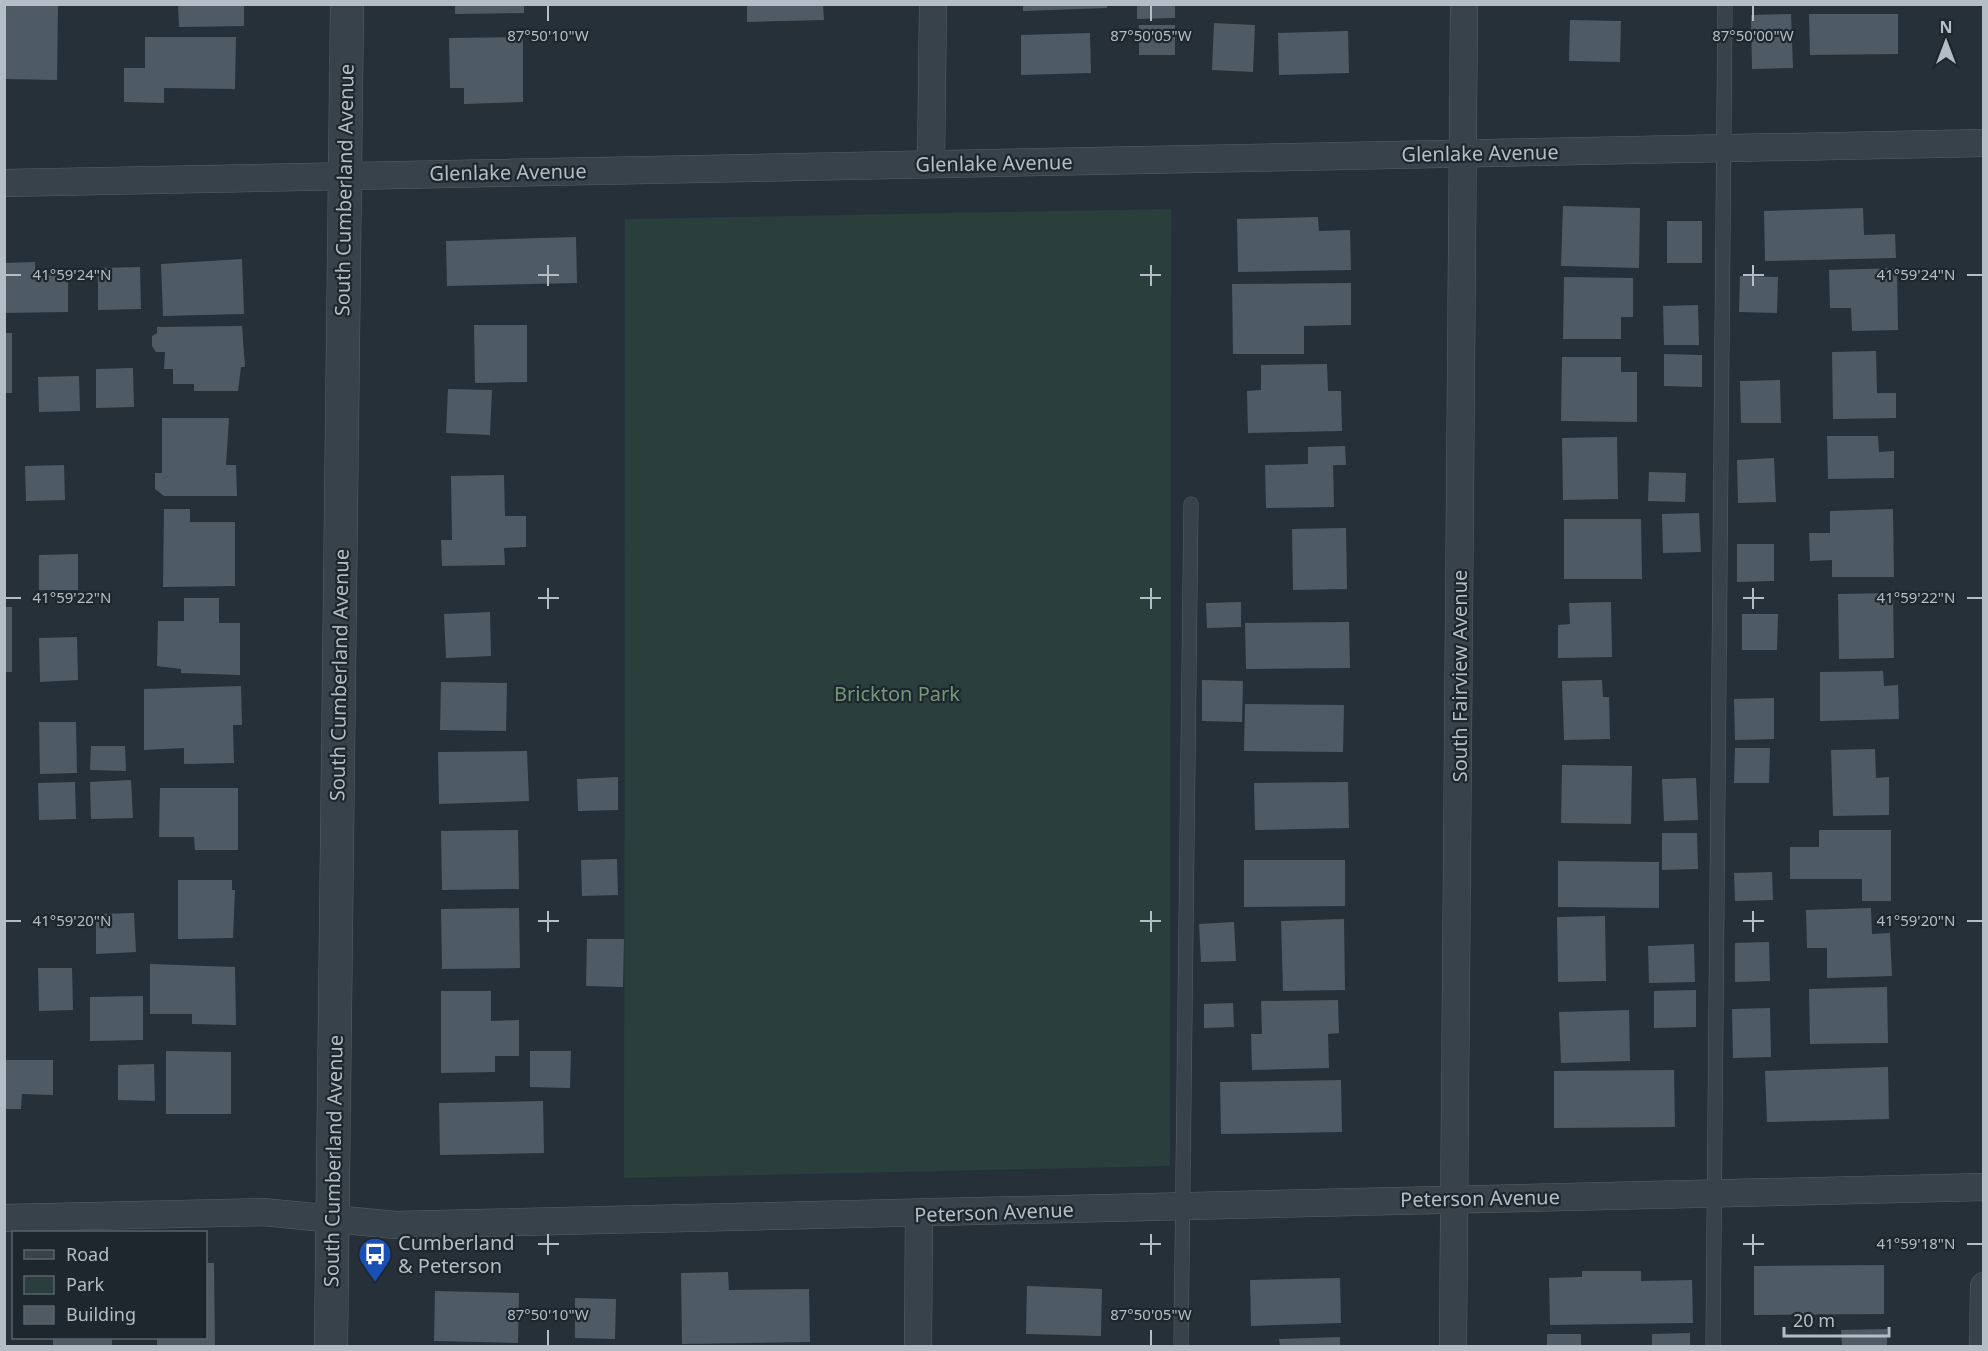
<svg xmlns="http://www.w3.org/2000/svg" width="1988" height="1351" viewBox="0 0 1988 1351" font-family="'Noto Sans',sans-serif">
<rect width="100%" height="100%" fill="#253039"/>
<path fill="#2a3e3c" d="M1171,209L1170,1166L624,1178L625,219Z"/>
<g fill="#4e5b65">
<path d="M6,4H58L57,80L6,79Z"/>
<path d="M178,4H244V26L179,27Z"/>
<path d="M455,4H524V13L455,14Z"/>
<path d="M747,4H823L824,20L747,22Z"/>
<path d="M1137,4H1175V18L1137,19Z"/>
<path d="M1023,5H1107V8L1023,11Z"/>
<path d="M1791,14L1793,68L1752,69L1751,15Z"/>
<path d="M1809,14H1898V54L1810,55Z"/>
<path d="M1570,20L1621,21L1620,62L1569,61Z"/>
<path d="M1214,23L1255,25L1253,72L1212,70Z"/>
<rect x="1139" y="25" width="36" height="30"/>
<path d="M1348,31L1349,73L1279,75L1278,33Z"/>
<path d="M1090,33L1091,73L1021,75V35Z"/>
<path d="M145,37H236L235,89L164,88V103L124,102V68H145Z"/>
<path d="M523,37V102L464,104V88H450L449,38Z"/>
<path d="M1563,206L1640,208L1639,268L1561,266Z"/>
<path d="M1863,208L1864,235L1895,234L1896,258L1765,261L1764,211Z"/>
<path d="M1318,217L1319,231L1350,230L1351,270L1238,272L1237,219Z"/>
<rect x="1667" y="221" width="35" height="42"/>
<path d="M576,237L577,283L447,286L446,241Z"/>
<path d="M242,259L244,314L163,316L161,264Z"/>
<path d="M35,262V272H68V312L4,313V263Z"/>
<path d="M140,267L141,309L98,310V268Z"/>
<path d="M1897,268L1898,330L1852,331L1851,308H1830L1829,270Z"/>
<path d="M1740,276L1778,277L1777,313L1739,312Z"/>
<path d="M1564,277L1633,278V317H1621V339H1563Z"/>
<path d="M1351,283V325L1304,326V354H1233L1232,284Z"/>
<path d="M1698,305L1699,345H1664L1663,306Z"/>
<path d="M474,325H527V382L475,383Z"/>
<path d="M242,326L245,367H241L238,391H194V384H173V369H164L165,352H156L152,346V336L157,333V327Z"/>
<rect x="4" y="333" width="8" height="60"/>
<path d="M1876,351L1877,393H1896V418L1833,419L1832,352Z"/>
<path d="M1664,354L1702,355V387L1664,386Z"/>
<path d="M1562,357H1621V372H1637V422L1561,421Z"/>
<path d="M1327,364L1328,391H1341L1342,431L1248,433L1247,391L1261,390V365Z"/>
<path d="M133,368L134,407L96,408V369Z"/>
<path d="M79,376L80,411L39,412L38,377Z"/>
<path d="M1780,380L1781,423H1741L1740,381Z"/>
<path d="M448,389L492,390L490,435L446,433Z"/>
<path d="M162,418H229L226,465H236L237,496H164L155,489V473H162Z"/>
<path d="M1827,436H1878L1879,452L1894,451V478L1828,479Z"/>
<path d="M1617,437L1618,499L1563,500L1562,438Z"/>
<path d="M1345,446L1346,465H1333L1334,507L1266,508L1265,465L1308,464V447Z"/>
<path d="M1774,458L1776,502L1738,503L1737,460Z"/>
<path d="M64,465L65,500L26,501L25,466Z"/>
<path d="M1649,472L1686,473L1685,502L1648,501Z"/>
<path d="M504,475L505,516H526V547L504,548L505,565L442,566L441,540H452L451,476Z"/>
<path d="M164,509H190V522H235V586L163,587Z"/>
<path d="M1893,509L1894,577H1832V560L1810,561L1809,533H1830V511Z"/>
<path d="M1699,513L1701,552L1663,553L1662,514Z"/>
<path d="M1564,519H1641L1642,579H1564Z"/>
<path d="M1346,528L1347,589L1293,590L1292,529Z"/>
<path d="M1737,544H1774V581L1737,582Z"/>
<path d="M78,554V590H39V555Z"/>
<path d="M1893,593L1894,658L1839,659L1838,594Z"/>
<path d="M184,598H219V623H240V675L181,673V669L157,666L158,621H184Z"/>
<path d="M1241,602V627L1207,628L1206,603Z"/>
<path d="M1611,602L1612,657L1558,658V625L1570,624L1569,603Z"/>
<rect x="4" y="607" width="8" height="65"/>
<path d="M490,612L491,656L446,658L444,614Z"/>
<path d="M1742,614H1778L1777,650H1742Z"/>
<path d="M1349,622L1350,668L1246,669L1245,623Z"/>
<path d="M77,637L78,680L40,682L39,638Z"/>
<path d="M1883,671L1884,686L1898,685L1899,719L1820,721V672Z"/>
<path d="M1202,680L1243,681L1242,722L1202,721Z"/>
<path d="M1602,680L1603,697H1609L1610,739L1564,740L1562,681Z"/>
<path d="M441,682L507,683L506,731L440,730Z"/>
<path d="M241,686L242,725H233L234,763L184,764V748L144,750V689Z"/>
<path d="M1774,698V739L1735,740L1734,699Z"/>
<path d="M1245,704L1344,705L1343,752L1244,751Z"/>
<path d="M39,722H76L77,773L40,774Z"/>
<path d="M91,746H125L126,771L90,770Z"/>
<path d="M1735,748H1770L1769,783H1734Z"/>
<path d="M1875,749L1876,778L1889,777V815L1833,816L1831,750Z"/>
<path d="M527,751L529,801L439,804L438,752Z"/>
<path d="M1562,765L1632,766L1631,824L1561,823Z"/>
<path d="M618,777V810L578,811L577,779Z"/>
<path d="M1696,778L1698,820L1664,821L1662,779Z"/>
<path d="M131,780L133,818L91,819L90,782Z"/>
<path d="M75,782L76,819L39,820L38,783Z"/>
<path d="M1348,782L1349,828L1255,830L1254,783Z"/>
<path d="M160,788H238V850H195L194,837H159Z"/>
<path d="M518,830L519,889L442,890L441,831Z"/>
<path d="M1819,830H1891V901H1862V879H1790V847H1819Z"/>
<path d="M1662,833H1697L1698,869L1662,870Z"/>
<path d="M617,859L618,895L582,896L581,860Z"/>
<path d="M1244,860H1345V906L1244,907Z"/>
<path d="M1558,861L1659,862V908L1558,907Z"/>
<path d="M1772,872L1773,900L1735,901L1734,873Z"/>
<path d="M178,880H232V890H235L233,938L178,939Z"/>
<path d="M519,908L520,968L442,969L441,909Z"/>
<path d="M1871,908L1872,934L1890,933L1892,976L1827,978V948H1807L1806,910Z"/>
<path d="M134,913L136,952L96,954V914Z"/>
<path d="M1605,916L1606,981L1558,982L1557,917Z"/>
<path d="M1344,919L1345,990L1283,991L1281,921Z"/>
<path d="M1234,922L1236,961L1201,962L1199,924Z"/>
<path d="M587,939H624L623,987L586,986Z"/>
<path d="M1769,942L1770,981L1735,982V943Z"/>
<path d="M1694,944L1695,982L1649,983L1648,946Z"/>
<path d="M150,964L235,967L236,1025L192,1024V1014H150Z"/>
<path d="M38,968H72L73,1010L39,1011Z"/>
<path d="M1887,987L1888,1043L1810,1044L1809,989Z"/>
<path d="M1696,990V1027L1654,1028V991Z"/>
<path d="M441,991H491V1021L519,1020V1056H495V1072L441,1073Z"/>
<path d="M143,996V1040L90,1041V997Z"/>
<path d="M1338,1000L1339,1033L1328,1034L1329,1068L1252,1070L1251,1034H1262L1261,1001Z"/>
<path d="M1233,1003L1234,1027L1204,1028V1004Z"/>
<path d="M1770,1008L1771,1057L1733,1058L1732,1009Z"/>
<path d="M1629,1010L1630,1061L1561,1063L1559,1012Z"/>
<path d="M166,1051L231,1052V1114H166Z"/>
<path d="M530,1051H571L570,1088L530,1087Z"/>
<path d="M4,1060H53V1095L22,1094L21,1109H4Z"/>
<path d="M154,1064L155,1101L118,1100V1065Z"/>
<path d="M1888,1067L1889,1119L1767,1122L1765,1071Z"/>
<path d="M1674,1070L1675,1127L1554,1128V1071Z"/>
<path d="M1341,1080L1342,1132L1221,1134L1220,1082Z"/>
<path d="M543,1101L544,1153L440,1155L439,1103Z"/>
<path d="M206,1263H214L215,1346H157V1338H206Z"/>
<path d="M1884,1265V1314L1754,1315V1266Z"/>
<path d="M1582,1271H1641V1281L1692,1280L1693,1323L1550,1325L1549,1278L1582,1277Z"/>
<path d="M728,1272L729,1290L809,1289L810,1342L682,1344L681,1273Z"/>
<path d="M1340,1278L1341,1323L1251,1326L1250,1280Z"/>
<path d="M1027,1286L1102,1289L1101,1336L1026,1334Z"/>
<path d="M435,1291L519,1293L518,1343L434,1341Z"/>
<path d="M575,1298L616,1299L615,1339L575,1338Z"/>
<path d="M1887,1329V1346H1842L1841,1330Z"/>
<path d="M1690,1333V1346H1652V1334Z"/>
<rect x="1547" y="1334" width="34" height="12"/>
<path d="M1340,1337V1346H1280L1279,1339Z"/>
<rect x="53" y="1338" width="59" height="8"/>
</g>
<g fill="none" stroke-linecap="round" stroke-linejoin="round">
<g stroke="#576067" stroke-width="15">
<g id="service">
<path d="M1181,1346L1191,504"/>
<path d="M1713,1346L1725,4"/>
</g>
</g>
<g stroke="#576067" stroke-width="28">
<g id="minor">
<path d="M931,164L933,4"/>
<path d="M4,183L1984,143"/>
<path d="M4,1218L263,1212L395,1225L1984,1187"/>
<path d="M918,1346L919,1214"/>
<path d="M1453,1346L1464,4"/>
<path d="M1983,1346L1984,1286"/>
</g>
</g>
<g stroke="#576067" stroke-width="34">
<path id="tertiary" d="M331,1346L347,4"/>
</g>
<use href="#service" stroke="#38424a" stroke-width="14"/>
<use href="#minor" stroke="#38424a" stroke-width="27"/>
<use href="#tertiary" stroke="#38424a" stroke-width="33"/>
</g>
<path fill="none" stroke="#b4bdc5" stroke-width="2" d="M548,6V21M1151,6V21M1753,6V21M548,265V286M1151,265V286M1753,265V286M6,275H21M538,275H559M1140,275H1161M1743,275H1764M1967,275H1982M548,588V609M1151,588V609M1753,588V609M6,598H21M538,598H559M1140,598H1161M1743,598H1764M1967,598H1982M548,911V932M1151,911V932M1753,911V932M6,921H21M538,921H559M1140,921H1161M1743,921H1764M1967,921H1982M548,1234V1255M1151,1234V1255M1753,1234V1255M538,1244H559M1140,1244H1161M1743,1244H1764M1967,1244H1982M548,1330V1345M1151,1330V1345"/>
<defs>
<g id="bus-pin" transform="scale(1.725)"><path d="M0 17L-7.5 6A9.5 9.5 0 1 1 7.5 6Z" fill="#1a4fb4" stroke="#1e272e"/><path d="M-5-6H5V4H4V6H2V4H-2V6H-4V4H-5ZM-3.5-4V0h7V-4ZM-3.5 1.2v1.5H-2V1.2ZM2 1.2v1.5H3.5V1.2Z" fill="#fff"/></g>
</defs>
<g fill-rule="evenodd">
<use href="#bus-pin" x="375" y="1254"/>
</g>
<g text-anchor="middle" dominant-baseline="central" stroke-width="4.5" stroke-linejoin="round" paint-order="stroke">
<g font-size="20" fill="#b4bdc5" stroke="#1e272e">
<text transform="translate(1480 153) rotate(-1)">Glenlake Avenue</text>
<text transform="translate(994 163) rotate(-1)">Glenlake Avenue</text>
<text transform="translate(508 172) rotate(-1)">Glenlake Avenue</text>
<text transform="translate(344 190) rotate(-89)">South Cumberland Avenue</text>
<text transform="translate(339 675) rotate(-89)">South Cumberland Avenue</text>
<text transform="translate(1459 676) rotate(-90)">South Fairview Avenue</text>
<text transform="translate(333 1161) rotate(-89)">South Cumberland Avenue</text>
<text transform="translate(1480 1198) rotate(-1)">Peterson Avenue</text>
<text transform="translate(994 1212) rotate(-2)">Peterson Avenue</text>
</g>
<g font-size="20" fill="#749978" stroke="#1e272e">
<text x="897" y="693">Brickton Park</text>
</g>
<g font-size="20" fill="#b4bdc5" stroke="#1e272e" text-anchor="start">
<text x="398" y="1242">Cumberland<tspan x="398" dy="23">&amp; Peterson</tspan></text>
</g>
</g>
<g font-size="15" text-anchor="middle" fill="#b4bdc5" stroke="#1e272e" stroke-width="4.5" stroke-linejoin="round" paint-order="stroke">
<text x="548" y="41">87°50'10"W</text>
<text x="1151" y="41">87°50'05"W</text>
<text x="1753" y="41">87°50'00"W</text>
<text x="72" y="280">41°59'24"N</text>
<text x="1916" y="280">41°59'24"N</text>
<text x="72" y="603">41°59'22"N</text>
<text x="1916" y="603">41°59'22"N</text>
<text x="72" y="926">41°59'20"N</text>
<text x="1916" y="926">41°59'20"N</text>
<text x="1916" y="1249">41°59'18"N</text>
<text x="548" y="1320">87°50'10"W</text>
<text x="1151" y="1320">87°50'05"W</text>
</g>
<rect width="1988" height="1351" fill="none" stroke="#b4bdc5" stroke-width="12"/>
<rect x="12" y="1231" width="195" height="108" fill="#1e272e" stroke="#5a636a" stroke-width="1.5"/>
<rect x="24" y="1250" width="30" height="9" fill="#38424a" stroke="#5a636a" stroke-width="1.5"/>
<text x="66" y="1261" font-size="18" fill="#b4bdc5">Road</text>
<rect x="24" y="1276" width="30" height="18" fill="#2a3e3c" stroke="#5a636a" stroke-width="1.5"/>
<text x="66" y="1291" font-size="18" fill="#b4bdc5">Park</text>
<rect x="24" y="1306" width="30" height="18" fill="#4e5b65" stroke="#5a636a" stroke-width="1.5"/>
<text x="66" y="1321" font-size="18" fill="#b4bdc5">Building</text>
<g transform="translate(1946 42)" stroke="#1e272e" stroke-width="4.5" paint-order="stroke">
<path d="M0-4.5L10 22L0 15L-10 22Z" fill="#b4bdc5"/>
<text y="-9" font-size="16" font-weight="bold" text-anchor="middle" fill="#b4bdc5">N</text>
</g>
<path d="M1784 1327v9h105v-9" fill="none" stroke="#b4bdc5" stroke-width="3"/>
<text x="1793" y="1327" font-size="18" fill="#b4bdc5" stroke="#1e272e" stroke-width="4.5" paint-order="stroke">20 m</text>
</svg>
